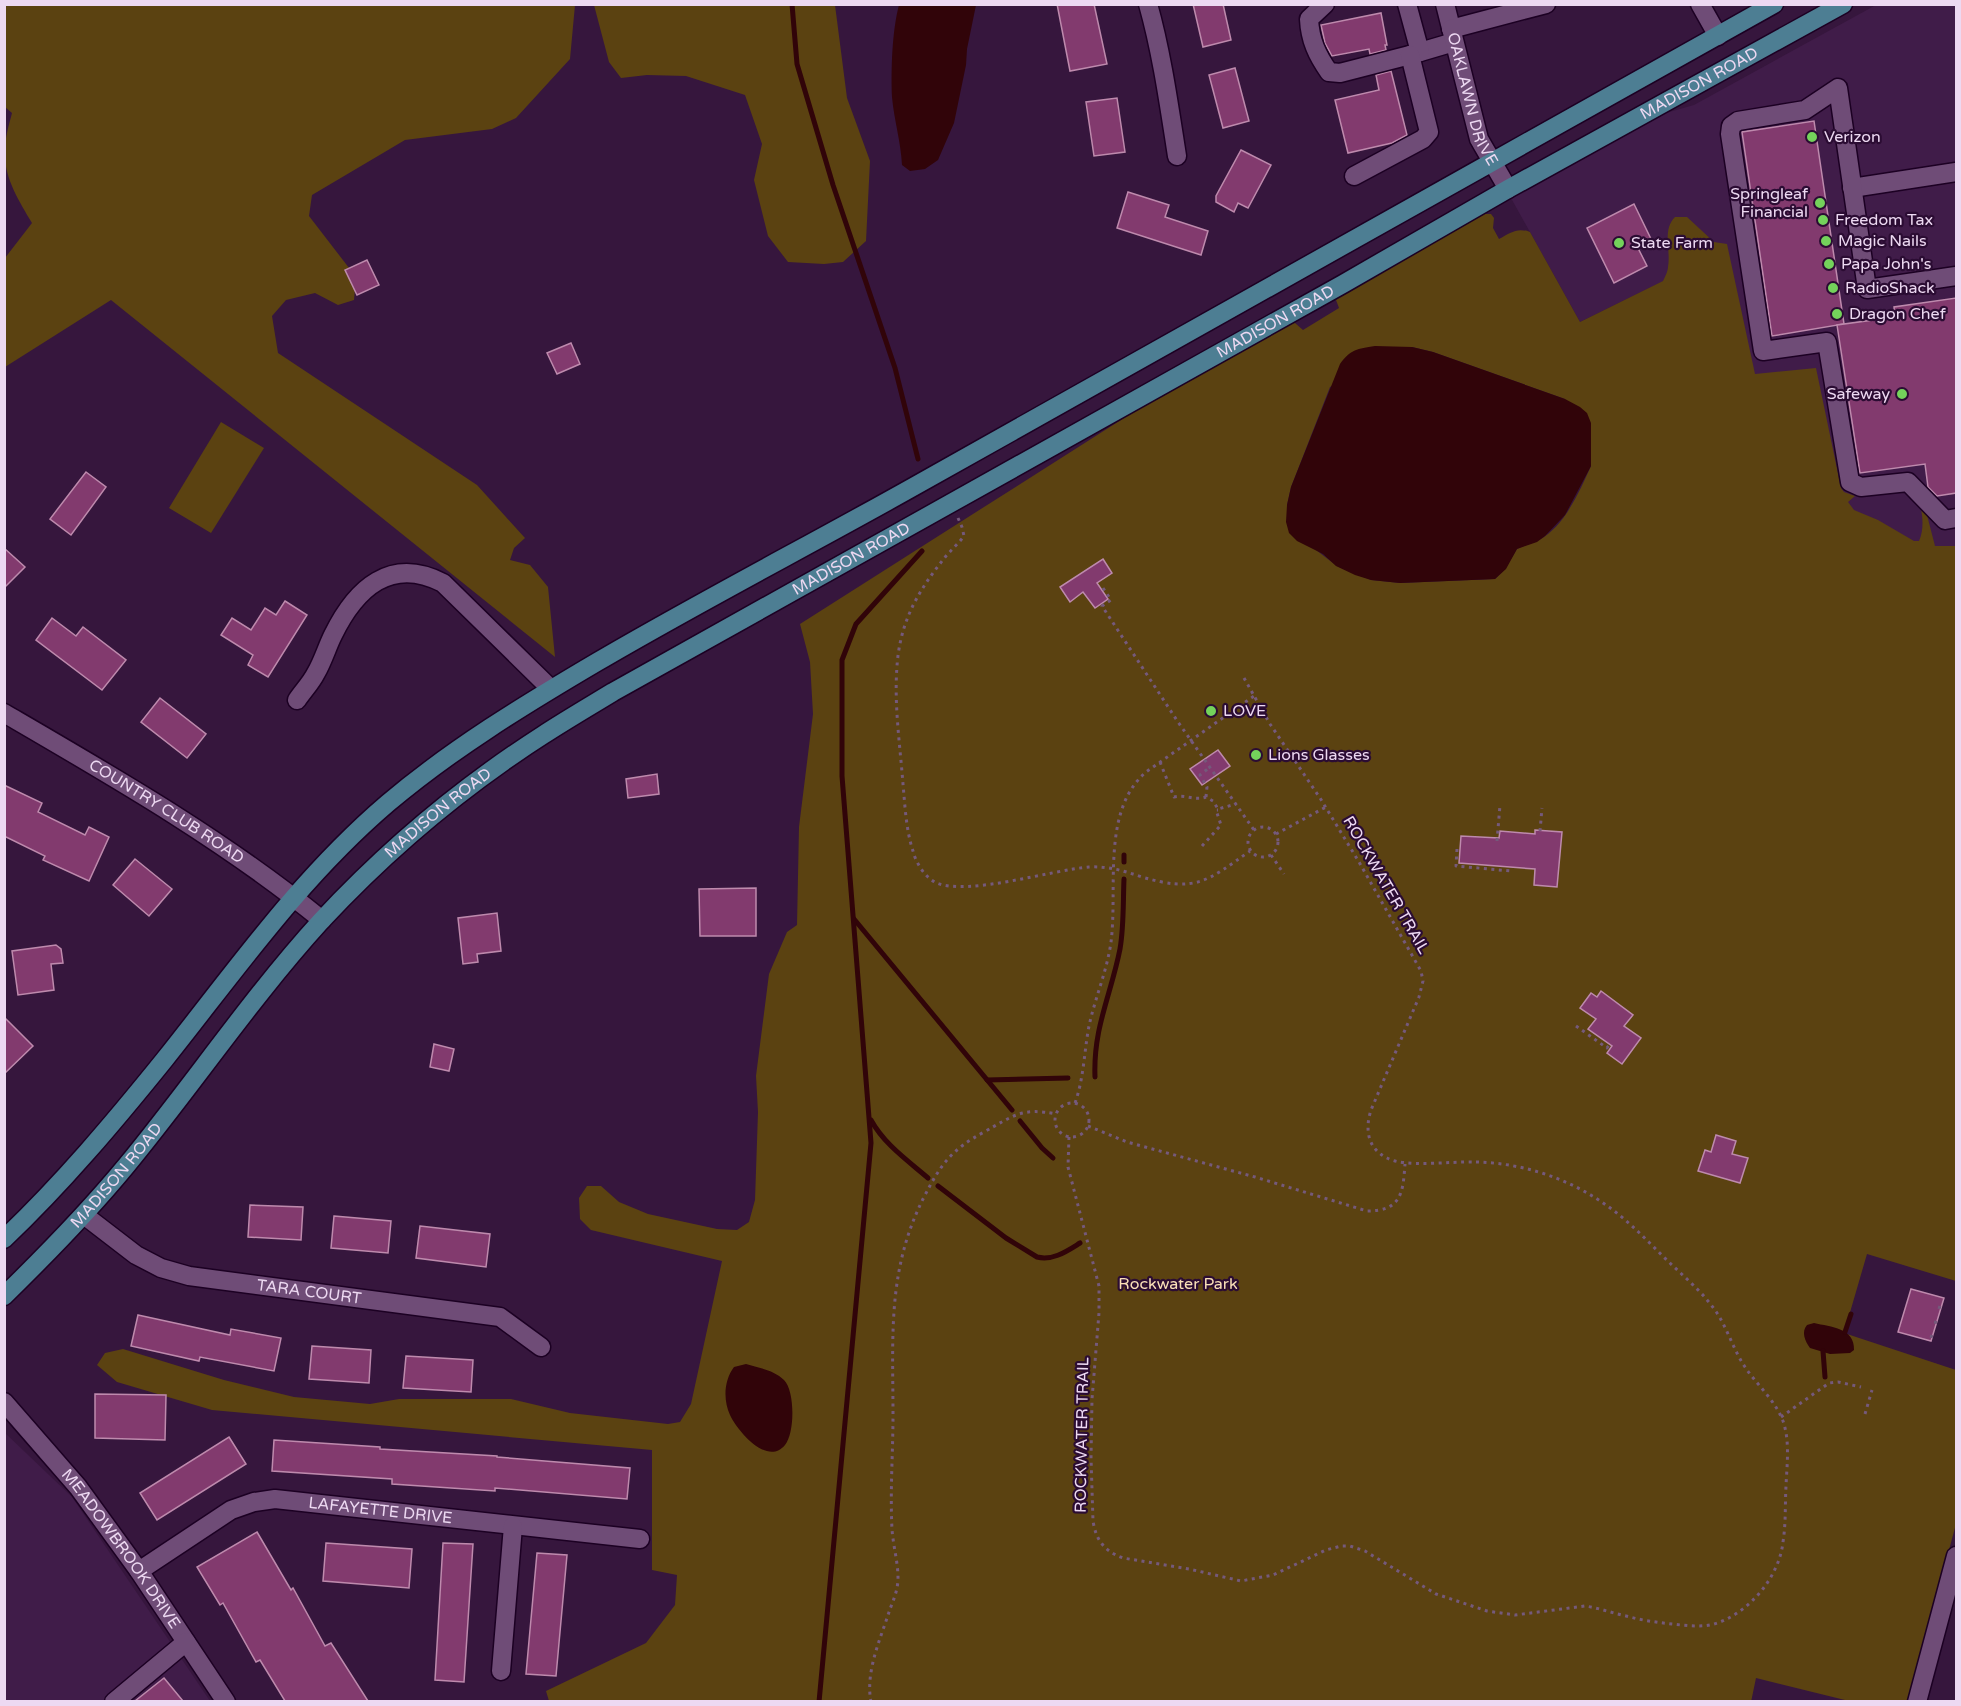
<svg xmlns="http://www.w3.org/2000/svg" width="1961" height="1706" viewBox="0 0 1961 1706" font-family="'Varela Round',sans-serif">
<rect width="100%" height="100%" fill="#36163d"/>
<g fill="#401c49">
<path d="M1876,5H1956V557L1761,524L1727,250L1580,322L1511,198L1659,115L1694,105Z"/>
<path d="M4,1432L72,1497L210,1701H5Z"/>
</g>
<g fill="#5b4211" fill-rule="evenodd">
<path d="M5,5H575L570,59L516,118L492,129L405,140L312,195L309,216L356,277L354,300L338,305L315,293L286,300L272,316L278,353L477,485L525,538L514,548L510,560L530,565L548,587L555,657L111,300L5,367V258L32,223C19,201 3,176 5,150C5,137 9,125 12,113L5,107Z"/>
<path d="M594,5H835L847,98L870,161L866,241L843,262L824,264L788,262L768,236L754,180L762,144L745,95L686,76L647,75L621,78L609,62Z"/>
<path d="M1485,214H1491L1494,218L1493,228L1499,239C1510,233 1517,227 1530,232L1580,322L1663,281C1665,277 1668,271 1668,267C1671,250 1662,230 1675,217H1687L1714,242L1727,244L1755,374L1816,368L1841,488L1844,492L1855,496L1848,502L1854,510L1878,520L1914,541H1919C1924,530 1923,516 1920,505L1927,515L1935,546H1956V1281L1867,1254L1844,1333L1956,1370V1524L1908,1701H1849L1756,1678L1751,1702L549,1701L546,1691L646,1643L675,1605L677,1575L652,1570V1450L212,1410L117,1382L97,1365L105,1353L123,1349L224,1380L294,1397L370,1404L399,1399H511L570,1413L668,1424L680,1422L691,1404L722,1261L591,1230L580,1219L579,1198L587,1186H601L619,1202L648,1214L717,1229L737,1230L749,1222L755,1200L758,1112L756,1076L769,974L787,932L797,925L799,827L813,714L810,662L800,624L1135,411L1288,324L1295,323L1303,330L1339,308L1336,300L1339,295ZM1412,347L1433,352L1565,399L1591,466C1579,492 1565,526 1539,540C1532,544 1524,545 1517,549L1505,569L1495,579L1400,583L1371,580L1337,566L1316,550L1287,505L1291,487L1330,387Z"/>
<path d="M221,422L264,448L211,533L169,508Z"/>
</g>
<g fill="#310409">
<path d="M899,5H976L967,49L966,65L954,123L938,160L925,169L910,171L902,165C901,142 894,120 892,97C891,69 892,31 899,5Z"/>
<path d="M1375,346L1412,347L1433,352L1565,399L1580,407L1587,413L1591,423V466L1565,515L1545,536L1537,542L1517,549L1506,569L1495,579L1400,583L1371,580L1355,575L1336,566L1323,554L1297,541L1289,533L1286,522L1287,505L1291,487L1340,364C1351,349 1357,349 1375,346Z"/>
<path d="M1814,1323C1831,1327 1855,1328 1854,1350L1850,1353L1830,1354L1810,1348C1805,1341 1801,1332 1807,1325Z"/>
<path d="M746,1364C759,1368 774,1370 784,1380C795,1391 795,1433 785,1445C767,1467 737,1430 730,1415C723,1400 724,1380 734,1367Z"/>
</g>
<g fill="none" stroke-linecap="round" stroke-linejoin="round">
<g stroke="#310409" stroke-width="5">
<path d="M792,4L797,64L833,185L895,368L918,459"/>
<path d="M1124,862V855"/>
<path d="M854,919L1012,1110"/>
<path d="M1095,1077C1093,1028 1111,995 1120,949C1124,926 1123,902 1124,879"/>
<path d="M987,1080L1068,1078"/>
<path d="M871,1120C884,1144 907,1160 928,1178"/>
<path d="M1020,1121L1042,1148L1053,1158"/>
<path d="M938,1186L1006,1238L1037,1257C1053,1261 1067,1251 1080,1243"/>
<path d="M1845,1332L1851,1314"/>
<path d="M1823,1351L1825,1377"/>
<path d="M819,1702L871,1143L842,776V660L856,624L922,551"/>
</g>
</g>
<g fill="#823a6e" stroke="#be8aad" stroke-width="1.5">
<path d="M1057,4H1094L1107,64L1070,71Z"/>
<path d="M1193,4H1223L1231,40L1203,47Z"/>
<path d="M1381,13L1387,45H1385L1386,50L1370,54L1369,49L1332,56L1325,43L1321,25Z"/>
<path d="M1235,68L1249,121L1223,128L1209,75Z"/>
<path d="M1391,71L1407,135L1392,143L1348,153L1335,100L1379,90L1376,75Z"/>
<path d="M1117,98L1125,152L1094,156L1086,102Z"/>
<path d="M1814,121L1844,324L1772,336L1742,132Z"/>
<path d="M1241,150L1271,165L1248,208L1238,203L1234,212L1216,202V196Z"/>
<path d="M1128,192L1169,205L1165,217L1208,231L1201,255L1117,228Z"/>
<path d="M1634,204L1651,239L1637,246L1647,266L1614,283L1587,228Z"/>
<path d="M367,260L379,285L357,295L345,270Z"/>
<path d="M1956,298V493L1937,496L1928,487L1925,464L1860,473L1837,325L1895,317L1894,307Z"/>
<path d="M571,343L580,364L557,374L547,353Z"/>
<path d="M86,472L106,487L71,535L50,519Z"/>
<path d="M4,548L25,567L4,588Z"/>
<path d="M1103,559L1112,573L1097,583L1108,599L1095,608L1083,592L1070,602L1060,587Z"/>
<path d="M285,601L307,615L268,677L248,665L253,655L221,635L232,618L251,630L265,608L276,615Z"/>
<path d="M52,618L76,636L83,627L126,660L102,690L36,640Z"/>
<path d="M160,698L206,734L187,758L141,722Z"/>
<path d="M1218,750L1230,766L1202,785L1190,769Z"/>
<path d="M657,774L659,794L628,798L626,779Z"/>
<path d="M4,785L42,803L38,812L85,835L89,827L109,837L89,881L43,860L45,856L4,836Z"/>
<path d="M1535,830L1562,832L1557,887L1534,885L1535,869L1459,863L1461,836L1499,838L1500,831L1535,834Z"/>
<path d="M135,859L172,889L149,916L113,885Z"/>
<path d="M756,888V936H700L699,889Z"/>
<path d="M497,913L501,951L477,954L478,962L463,964L458,918Z"/>
<path d="M56,945L61,949L63,963L51,964L54,990L18,995L12,951Z"/>
<path d="M1601,991L1633,1015L1624,1026L1641,1038L1622,1064L1607,1053L1612,1046L1588,1029L1596,1019L1580,1008L1591,993L1597,997Z"/>
<path d="M4,1017L33,1046L4,1074Z"/>
<path d="M434,1044L454,1049L449,1071L430,1067Z"/>
<path d="M1716,1135L1736,1141L1732,1154L1748,1158L1740,1183L1698,1171L1705,1150L1711,1152Z"/>
<path d="M250,1205L303,1207L301,1240L248,1237Z"/>
<path d="M334,1216L391,1221L388,1253L331,1248Z"/>
<path d="M420,1226L490,1234L486,1267L416,1258Z"/>
<path d="M1911,1289L1944,1298L1931,1341L1898,1332Z"/>
<path d="M138,1315L230,1335L231,1329L281,1338L274,1371L200,1357L199,1361L131,1346Z"/>
<path d="M312,1346L371,1350L369,1383L309,1379Z"/>
<path d="M406,1356L473,1360L471,1392L403,1388Z"/>
<path d="M95,1394L166,1395L165,1440L95,1438Z"/>
<path d="M229,1437L246,1464L157,1520L140,1493Z"/>
<path d="M274,1440L380,1447V1449L497,1456V1457L630,1468L627,1499L495,1488V1491L392,1484V1479L272,1471Z"/>
<path d="M257,1532L291,1590L293,1588L325,1646L331,1643L368,1701H285L260,1660L256,1662L223,1603L220,1605L197,1567Z"/>
<path d="M326,1543L412,1549L409,1588L323,1581Z"/>
<path d="M443,1543L473,1544L464,1682L435,1680Z"/>
<path d="M537,1553L567,1555L556,1676L526,1674Z"/>
<path d="M164,1678L183,1701H135Z"/>
</g>
<g fill="none" stroke-linecap="round" stroke-linejoin="round">
<g stroke="#1c0023" stroke-width="21">
<g id="minor">
<path d="M1148,4C1162,54 1169,105 1177,156"/>
<path d="M1325,4L1309,19C1310,40 1317,55 1329,72L1340,73L1410,55L1454,42"/>
<path d="M1407,4L1420,52"/>
<path id="s1" d="M1445,4L1479,139L1508,189"/>
<path d="M1700,4L1718,36"/>
<path d="M1451,29L1546,4"/>
<path d="M1354,176L1423,139L1429,132L1410,55"/>
<path d="M1852,188L1956,172"/>
<path d="M1956,276L1867,289L1838,88L1805,110L1738,121L1731,126L1730,134L1763,351L1827,342L1850,482L1861,487L1908,482L1945,520L1956,518"/>
<path d="M297,700C303,691 311,683 316,673C323,661 327,647 333,635C356,588 391,556 443,583L551,689"/>
<path id="s2" d="M4,713C114,777 224,840 322,920"/>
<path id="s3" d="M84,1215L136,1255L161,1268L189,1276L500,1317L541,1347"/>
<path id="s4" d="M4,1402L78,1487L139,1571L226,1702"/>
<path id="s5" d="M139,1571L231,1510L254,1502L275,1499L640,1539"/>
<path d="M501,1671L513,1526"/>
<path d="M114,1702L186,1642"/>
<path d="M1917,1702L1956,1556"/>
</g>
</g>
<g stroke="#1c0023" stroke-width="21">
<g id="major">
<path d="M4,1239C62,1184 115,1121 165,1059C236,970 300,878 388,803C452,749 524,705 597,662C701,601 808,546 913,487C1200,325 1487,165 1774,4"/>
<path id="s6" d="M4,1296C47,1254 88,1212 126,1166C192,1086 251,998 321,921C387,850 462,787 543,735C566,720 590,706 613,692L1343,284L1508,189L1843,4"/>
</g>
</g>
<g stroke="#75597b" stroke-width="3" stroke-dasharray="3 4.5" stroke-linecap="butt">
<path d="M958,518L962,527L964,536C959,543 952,549 946,556C930,576 915,597 906,622C901,636 898,651 897,666C894,705 900,745 903,784C905,806 906,830 913,851C916,863 925,878 937,883C968,896 1052,870 1089,867C1109,866 1124,871 1142,877C1196,893 1207,881 1250,851"/>
<path d="M1103,588L1111,600L1102,606L1178,722L1254,830"/>
<path d="M1160,762L1174,797C1186,794 1194,801 1206,797L1213,801L1218,809L1236,804"/>
<path d="M1206,797L1207,787L1200,775L1210,767"/>
<circle cx="1263" cy="842" r="15"/>
<path d="M1540,831L1542,808"/>
<path d="M1276,834L1326,807"/>
<path d="M1497,841L1500,805"/>
<path d="M1202,846L1221,825L1216,810H1218"/>
<path d="M1457,849L1456,866L1511,871"/>
<path d="M1271,855L1284,874"/>
<path d="M1576,1026L1607,1048L1609,1045"/>
<circle cx="1072" cy="1120" r="17"/>
<path d="M1075,1103C1084,1078 1084,1052 1089,1026C1095,998 1107,971 1111,942C1118,888 1101,811 1146,772L1254,696"/>
<path d="M1088,1126L1127,1142L1255,1177L1367,1211C1402,1211 1403,1192 1405,1164"/>
<path d="M1069,1137L1068,1167L1099,1286V1313L1092,1399L1091,1458L1093,1521C1096,1540 1104,1551 1123,1558L1189,1569L1241,1581L1273,1575L1326,1550L1341,1546H1350L1365,1551L1436,1594L1487,1611L1515,1615L1585,1606C1599,1608 1612,1613 1626,1616C1644,1621 1662,1623 1681,1625C1692,1626 1703,1627 1714,1624C1748,1614 1779,1578 1783,1542C1786,1523 1785,1504 1786,1486C1787,1464 1790,1441 1783,1421C1775,1400 1757,1385 1745,1367C1734,1351 1728,1330 1717,1313C1705,1295 1688,1280 1672,1265C1654,1248 1637,1229 1618,1214C1577,1181 1527,1163 1475,1162C1452,1161 1405,1168 1387,1158C1367,1148 1365,1129 1371,1110L1419,997L1423,981L1421,971L1359,862L1320,798L1270,724L1244,678"/>
<path d="M1938,1307L1944,1309"/>
<path d="M1934,1322L1940,1323"/>
<path d="M1930,1336L1936,1338"/>
<path d="M1865,1414L1872,1390"/>
<path d="M1781,1417L1829,1383L1838,1382L1861,1387"/>
<path d="M871,1702C865,1671 881,1638 890,1609C894,1599 898,1589 898,1578C898,1562 893,1545 892,1529C890,1491 893,1453 893,1415C893,1336 887,1270 924,1197C941,1164 951,1150 984,1132C1013,1116 1022,1107 1056,1114"/>
</g>
<use href="#minor" stroke="#6f4c77" stroke-width="18"/>
<use href="#major" stroke="#4d7e93" stroke-width="18"/>
</g>
<g fill="#74d25b" stroke="#2b0c33" stroke-width="2">
<circle cx="1812" cy="137" r="6"/>
<circle cx="1820" cy="203" r="6"/>
<circle cx="1823" cy="220" r="6"/>
<circle cx="1826" cy="241" r="6"/>
<circle cx="1619" cy="243" r="6"/>
<circle cx="1829" cy="264" r="6"/>
<circle cx="1833" cy="288" r="6"/>
<circle cx="1837" cy="314" r="6"/>
<circle cx="1902" cy="394" r="6"/>
<circle cx="1211" cy="711" r="6"/>
<circle cx="1256" cy="755" r="6"/>
</g>
<g text-anchor="middle" dominant-baseline="central" stroke-width="4.5" stroke-linejoin="round" paint-order="stroke">
<g font-size="16" fill="#edd9f2" stroke="#2b0c33">
<text stroke="none"><textPath href="#s6" startOffset="2109">MADISON ROAD</textPath></text>
<text stroke="none"><textPath href="#s1" startOffset="99">OAKLAWN DRIVE</textPath></text>
<text stroke="none"><textPath href="#s6" startOffset="1623">MADISON ROAD</textPath></text>
<text stroke="none"><textPath href="#s6" startOffset="1137">MADISON ROAD</textPath></text>
<text stroke="none"><textPath href="#s2" startOffset="190">COUNTRY CLUB ROAD</textPath></text>
<text stroke="none"><textPath href="#s6" startOffset="651">MADISON ROAD</textPath></text>
<text transform="translate(1386 885) rotate(60)">ROCKWATER TRAIL</text>
<text stroke="none"><textPath href="#s6" startOffset="165">MADISON ROAD</textPath></text>
<text stroke="none"><textPath href="#s3" startOffset="244">TARA COURT</textPath></text>
<text transform="translate(1082 1435) rotate(-89)">ROCKWATER TRAIL</text>
<text stroke="none"><textPath href="#s5" startOffset="262">LAFAYETTE DRIVE</textPath></text>
<text stroke="none"><textPath href="#s4" startOffset="188">MEADOWBROOK DRIVE</textPath></text>
</g>
<g font-size="16" fill="#edd9f2" stroke="#2b0c33" text-anchor="start">
<text x="1824" y="137">Verizon</text>
<text x="1808" y="194" text-anchor="end">Springleaf<tspan x="1808" dy="18">Financial</tspan></text>
<text x="1835" y="220">Freedom Tax</text>
<text x="1838" y="241">Magic Nails</text>
<text x="1631" y="243">State Farm</text>
<text x="1841" y="264">Papa John's</text>
<text x="1845" y="288">RadioShack</text>
<text x="1849" y="314">Dragon Chef</text>
<text x="1890" y="394" text-anchor="end">Safeway</text>
<text x="1223" y="711">LOVE</text>
<text x="1268" y="755">Lions Glasses</text>
</g>
<g font-size="16" fill="#f9e0b7" stroke="#2b0c33">
<text x="1178" y="1284">Rockwater Park</text>
</g>
</g>
<rect width="1961" height="1706" fill="none" stroke="#edd9f2" stroke-width="12"/>
</svg>
